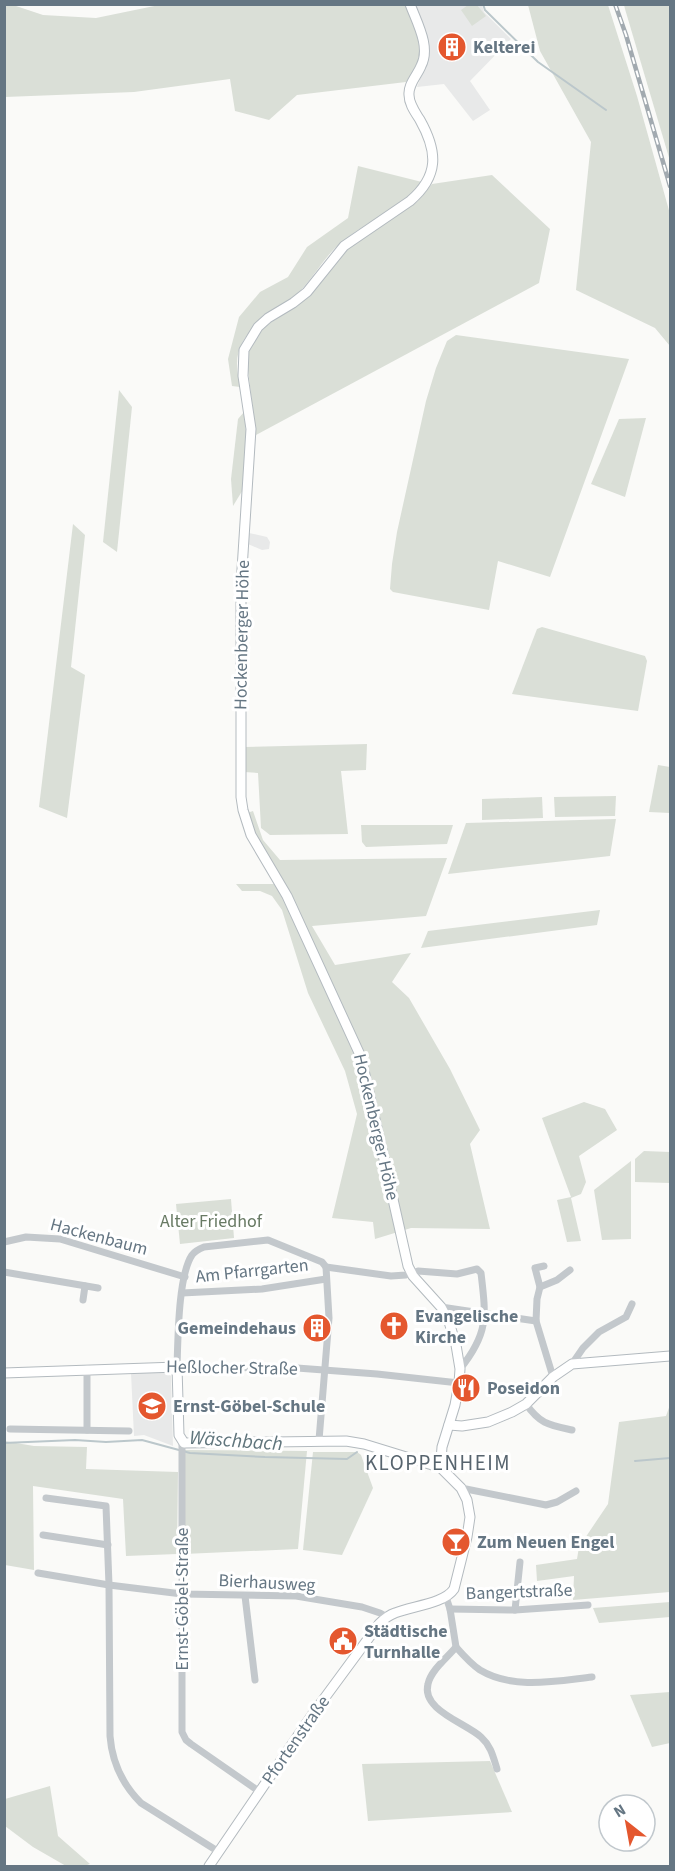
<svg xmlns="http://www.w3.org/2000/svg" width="675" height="1871" viewBox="0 0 675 1871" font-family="'Source Sans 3',sans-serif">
<rect width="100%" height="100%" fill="#fafaf8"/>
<g fill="#e8e9e9">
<path d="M414,5H482L484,12L511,39L470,81L490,110L473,121L444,84L417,87L428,59L429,44Z"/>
<path d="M249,533L267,537L270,542L269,549L262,550L248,544Z"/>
<path d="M131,1373H167L171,1376L173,1446L144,1435L134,1436Z"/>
</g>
<g fill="#dadfd7">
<path d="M164,4L405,5C412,22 423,42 418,61C417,69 410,76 406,82L297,95L269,120L235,111L230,79L134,92L5,97L4,5H13L43,15L96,18Z"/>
<path d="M468,5H477L486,16L472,26L461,10Z"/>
<path d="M528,5H608L637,96L670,214V346L655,328L576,290L591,142L540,51Z"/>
<path d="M624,5H670V161L625,9Z"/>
<path d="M358,166L422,182C401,209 368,220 342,242C324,256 314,278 297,294C275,314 237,328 237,364C237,372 239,380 240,387L232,386L228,359L239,317L260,292L288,277L307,247L348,218Z"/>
<path d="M492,175L550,229L539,283L256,435L247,362L249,347L264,327L302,302L343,252L418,201L432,184Z"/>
<path d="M456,335L629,359L550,577L498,561L489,610L393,592L390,589L392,564L397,532L426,401L436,368L447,341Z"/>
<path d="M119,390L132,407L117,552L103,542Z"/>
<path d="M244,412L247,441L244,488L233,506L231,479L238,419Z"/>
<path d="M646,418L625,497L591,484L619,419Z"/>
<path d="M73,524L85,535L71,667L85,675L67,818L39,807Z"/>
<path d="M542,627L645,656L647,661L638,711L512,694L537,629Z"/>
<path d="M367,744L366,770L341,771L348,834L270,835L261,828L258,773L244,772L245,747Z"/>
<path d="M658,765L670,767V813L649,812Z"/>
<path d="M616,796L615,816L555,817L554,797Z"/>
<path d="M542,797L543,818L482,820V799Z"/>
<path d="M253,811L263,840L280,860L447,858L426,916L312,926L335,965L411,953L392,982L409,998L450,1069L480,1130L470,1144L490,1229L411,1228L375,1239L373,1222L332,1218L357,1114L345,1071L308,993L282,910L272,896L260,891H242L236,884H284L258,840L247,813Z"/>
<path d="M616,819L610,856L448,874L466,823Z"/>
<path d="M361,825H453L447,844L366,847L362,842Z"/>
<path d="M600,910L597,925L421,948L428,931Z"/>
<path d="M584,1102L605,1109L617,1130L579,1156L586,1182L581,1194L571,1198L581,1241L567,1242L557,1200L571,1197L542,1118Z"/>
<path d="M644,1151L670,1152V1183L635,1182V1159Z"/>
<path d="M631,1161V1239L602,1240L594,1190Z"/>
<path d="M231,1199L234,1238L180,1244L176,1204Z"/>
<path d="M670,1405V1592L573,1600L574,1576L537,1581L536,1565L577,1559L579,1547L608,1504L619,1422L666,1416Z"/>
<path d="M4,1441L34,1446L87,1447L86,1469L178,1472L177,1554L126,1556L123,1499L33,1486L34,1570L5,1565Z"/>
<path d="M185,1450L307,1451L298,1549L184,1554Z"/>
<path d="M313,1452H357L361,1455L373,1488L342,1555L303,1550Z"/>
<path d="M670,1602V1617L599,1623L593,1608Z"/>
<path d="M670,1692V1743L652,1747L630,1695Z"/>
<path d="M490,1761L512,1812L368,1821L362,1764Z"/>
<path d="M50,1786L58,1836L90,1864L84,1866H66L33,1847L5,1826V1799Z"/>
</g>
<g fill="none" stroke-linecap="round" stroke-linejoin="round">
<g stroke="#bbc7cb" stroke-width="2">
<path d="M483,4L485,10L538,62L606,110"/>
<path d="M4,1443L75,1440L106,1442L142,1440L190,1453L265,1457L347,1459L357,1452"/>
<path d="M635,1461L670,1458"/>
</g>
<g stroke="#b3babf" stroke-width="11">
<g id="secondary">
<path d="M4,1373L177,1367L179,1435L184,1443L346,1441L364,1444L442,1468"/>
<path d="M449,1425L462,1426L488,1422L512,1412L526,1404L553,1377L572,1364L670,1356"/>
<path d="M209,1866L312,1715L379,1624C384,1619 389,1615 395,1613C411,1606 444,1604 454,1589L467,1537L470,1517L467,1500L461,1488L442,1469L441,1460L442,1447L455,1405L459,1383L460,1369L456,1345L449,1322L441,1307L413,1276L408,1266L361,1057L287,896L251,835L243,810L241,797V585L251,429L243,376L244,350L258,327L268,318L293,303L307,292L344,246L410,201C439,176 438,152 420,120C415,112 409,104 409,95C408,84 417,76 421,66C431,47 417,23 410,4"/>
</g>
</g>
<g stroke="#c3c8cc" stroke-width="7">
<path d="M4,1242L26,1237L60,1239L185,1277"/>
<path d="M4,1272L98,1288"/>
<path d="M540,1287L535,1268L544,1266"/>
<path d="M182,1293L262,1289L326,1279"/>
<path d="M83,1300L85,1286"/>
<path d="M441,1307L536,1321"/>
<path d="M572,1364L583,1348L599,1332L626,1317L632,1304"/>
<path d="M87,1369V1430"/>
<path d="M553,1377L536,1321L537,1299L540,1287L557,1280L570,1270"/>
<path d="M459,1383L377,1374L297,1368L177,1367C178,1340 178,1276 192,1255C195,1251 199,1249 204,1247L268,1240L322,1262L326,1267L391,1276L406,1275L418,1271L457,1274L477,1269L481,1273C486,1316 489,1333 460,1369"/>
<path d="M526,1404C540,1424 549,1425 572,1430"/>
<path d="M10,1429L129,1431"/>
<path d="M319,1440L329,1318L326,1267"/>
<path d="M182,1441V1732L186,1740L191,1744L260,1792"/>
<path d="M461,1488L546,1505L557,1502L576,1491"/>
<path d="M46,1498L106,1506L109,1585L110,1736C112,1762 122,1784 141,1803L219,1852"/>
<path d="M43,1535L108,1545"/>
<path d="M38,1573L109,1585L182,1594L296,1596L362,1607L380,1613L387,1617"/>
<path d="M245,1596L255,1680"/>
<path d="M446,1597L450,1609L456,1647C447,1658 431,1670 428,1684C421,1710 466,1723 481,1737C491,1746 493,1756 497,1769"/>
<path d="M450,1609L515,1610L588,1605"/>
<path d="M515,1610L520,1562"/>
<path d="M456,1647C463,1655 471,1664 480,1670C513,1690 556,1681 592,1677"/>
</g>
<use href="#secondary" stroke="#fff" stroke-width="9"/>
<g stroke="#a2aab0" stroke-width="4.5">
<path id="rail" d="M615,4L626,35L670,186"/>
</g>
<use href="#rail" stroke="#fff" stroke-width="2" stroke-dasharray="7" stroke-linecap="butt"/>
</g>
<defs>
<g id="building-disc" transform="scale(1.5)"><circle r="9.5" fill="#e4572e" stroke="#fff"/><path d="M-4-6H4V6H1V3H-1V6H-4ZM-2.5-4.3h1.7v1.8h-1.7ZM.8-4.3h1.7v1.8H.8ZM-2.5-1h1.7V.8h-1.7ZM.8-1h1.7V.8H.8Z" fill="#fff"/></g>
<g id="church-disc" transform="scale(1.5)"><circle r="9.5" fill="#e4572e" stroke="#fff"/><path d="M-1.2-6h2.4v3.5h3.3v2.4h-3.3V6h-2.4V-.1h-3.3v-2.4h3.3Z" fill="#fff"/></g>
<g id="restaurant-disc" transform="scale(1.5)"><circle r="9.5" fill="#e4572e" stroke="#fff"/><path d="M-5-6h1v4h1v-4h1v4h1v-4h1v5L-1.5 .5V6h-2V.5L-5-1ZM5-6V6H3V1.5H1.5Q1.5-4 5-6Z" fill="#fff"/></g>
<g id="school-disc" transform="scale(1.5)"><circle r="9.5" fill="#e4572e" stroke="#fff"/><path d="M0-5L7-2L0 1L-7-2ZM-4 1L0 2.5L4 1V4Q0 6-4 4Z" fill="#fff"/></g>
<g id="bar-disc" transform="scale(1.5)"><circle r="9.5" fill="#e4572e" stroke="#fff"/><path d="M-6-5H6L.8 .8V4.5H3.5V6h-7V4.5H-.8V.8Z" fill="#fff"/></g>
<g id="civic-disc" transform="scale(1.5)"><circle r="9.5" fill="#e4572e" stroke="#fff"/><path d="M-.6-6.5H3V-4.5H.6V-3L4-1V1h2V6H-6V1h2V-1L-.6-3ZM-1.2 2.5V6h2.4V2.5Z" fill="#fff"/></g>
</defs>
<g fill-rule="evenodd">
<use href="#building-disc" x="452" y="47"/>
<use href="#church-disc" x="394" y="1326"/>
<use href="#building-disc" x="317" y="1328"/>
<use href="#restaurant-disc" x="466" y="1388"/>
<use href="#school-disc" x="152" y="1406"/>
<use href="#bar-disc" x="456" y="1542"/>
<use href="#civic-disc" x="343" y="1641"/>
</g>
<g text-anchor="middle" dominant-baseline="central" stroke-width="6" stroke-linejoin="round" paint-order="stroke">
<g font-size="18" font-weight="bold" fill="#657683" stroke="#fff" text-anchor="start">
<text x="473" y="47">Kelterei</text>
<text x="415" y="1316">Evangelische<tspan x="415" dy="21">Kirche</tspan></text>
<text x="296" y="1328" text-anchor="end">Gemeindehaus</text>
<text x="487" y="1388">Poseidon</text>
<text x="173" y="1406">Ernst-Göbel-Schule</text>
<text x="477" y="1542">Zum Neuen Engel</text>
<text x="364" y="1631">Städtische<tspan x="364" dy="21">Turnhalle</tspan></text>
</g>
<g font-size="18" fill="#657683" stroke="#fff">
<text transform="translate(242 635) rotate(-89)">Hockenberger Höhe</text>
<text transform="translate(376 1127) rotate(77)">Hockenberger Höhe</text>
<text transform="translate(99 1237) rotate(15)">Hackenbaum</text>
<text transform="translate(252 1271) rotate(-6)">Am Pfarrgarten</text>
<text transform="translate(232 1368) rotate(1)">Heßlocher Straße</text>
<text transform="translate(267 1583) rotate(3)">Bierhausweg</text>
<text transform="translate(519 1592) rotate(-2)">Bangertstraße</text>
<text transform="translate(182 1599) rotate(-90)">Ernst-Göbel-Straße</text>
<text transform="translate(296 1740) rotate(-55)">Pfortenstraße</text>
</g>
<g font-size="18" fill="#687a64" stroke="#fff">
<text x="211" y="1221">Alter Friedhof</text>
</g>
<g font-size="20" font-style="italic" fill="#60757c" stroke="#fff">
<text transform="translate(236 1441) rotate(4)">Wäschbach</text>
</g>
<g font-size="21" letter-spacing="1.5" fill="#57646e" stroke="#fff">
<text x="438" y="1463">KLOPPENHEIM</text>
</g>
</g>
<rect width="675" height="1871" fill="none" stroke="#657683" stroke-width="12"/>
<g transform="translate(627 1823) rotate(329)"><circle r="28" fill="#ffffff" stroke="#c1c8cd" stroke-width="1.5"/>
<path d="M0-4.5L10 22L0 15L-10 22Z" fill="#e4572e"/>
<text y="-9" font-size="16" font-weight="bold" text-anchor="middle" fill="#657683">N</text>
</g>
</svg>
